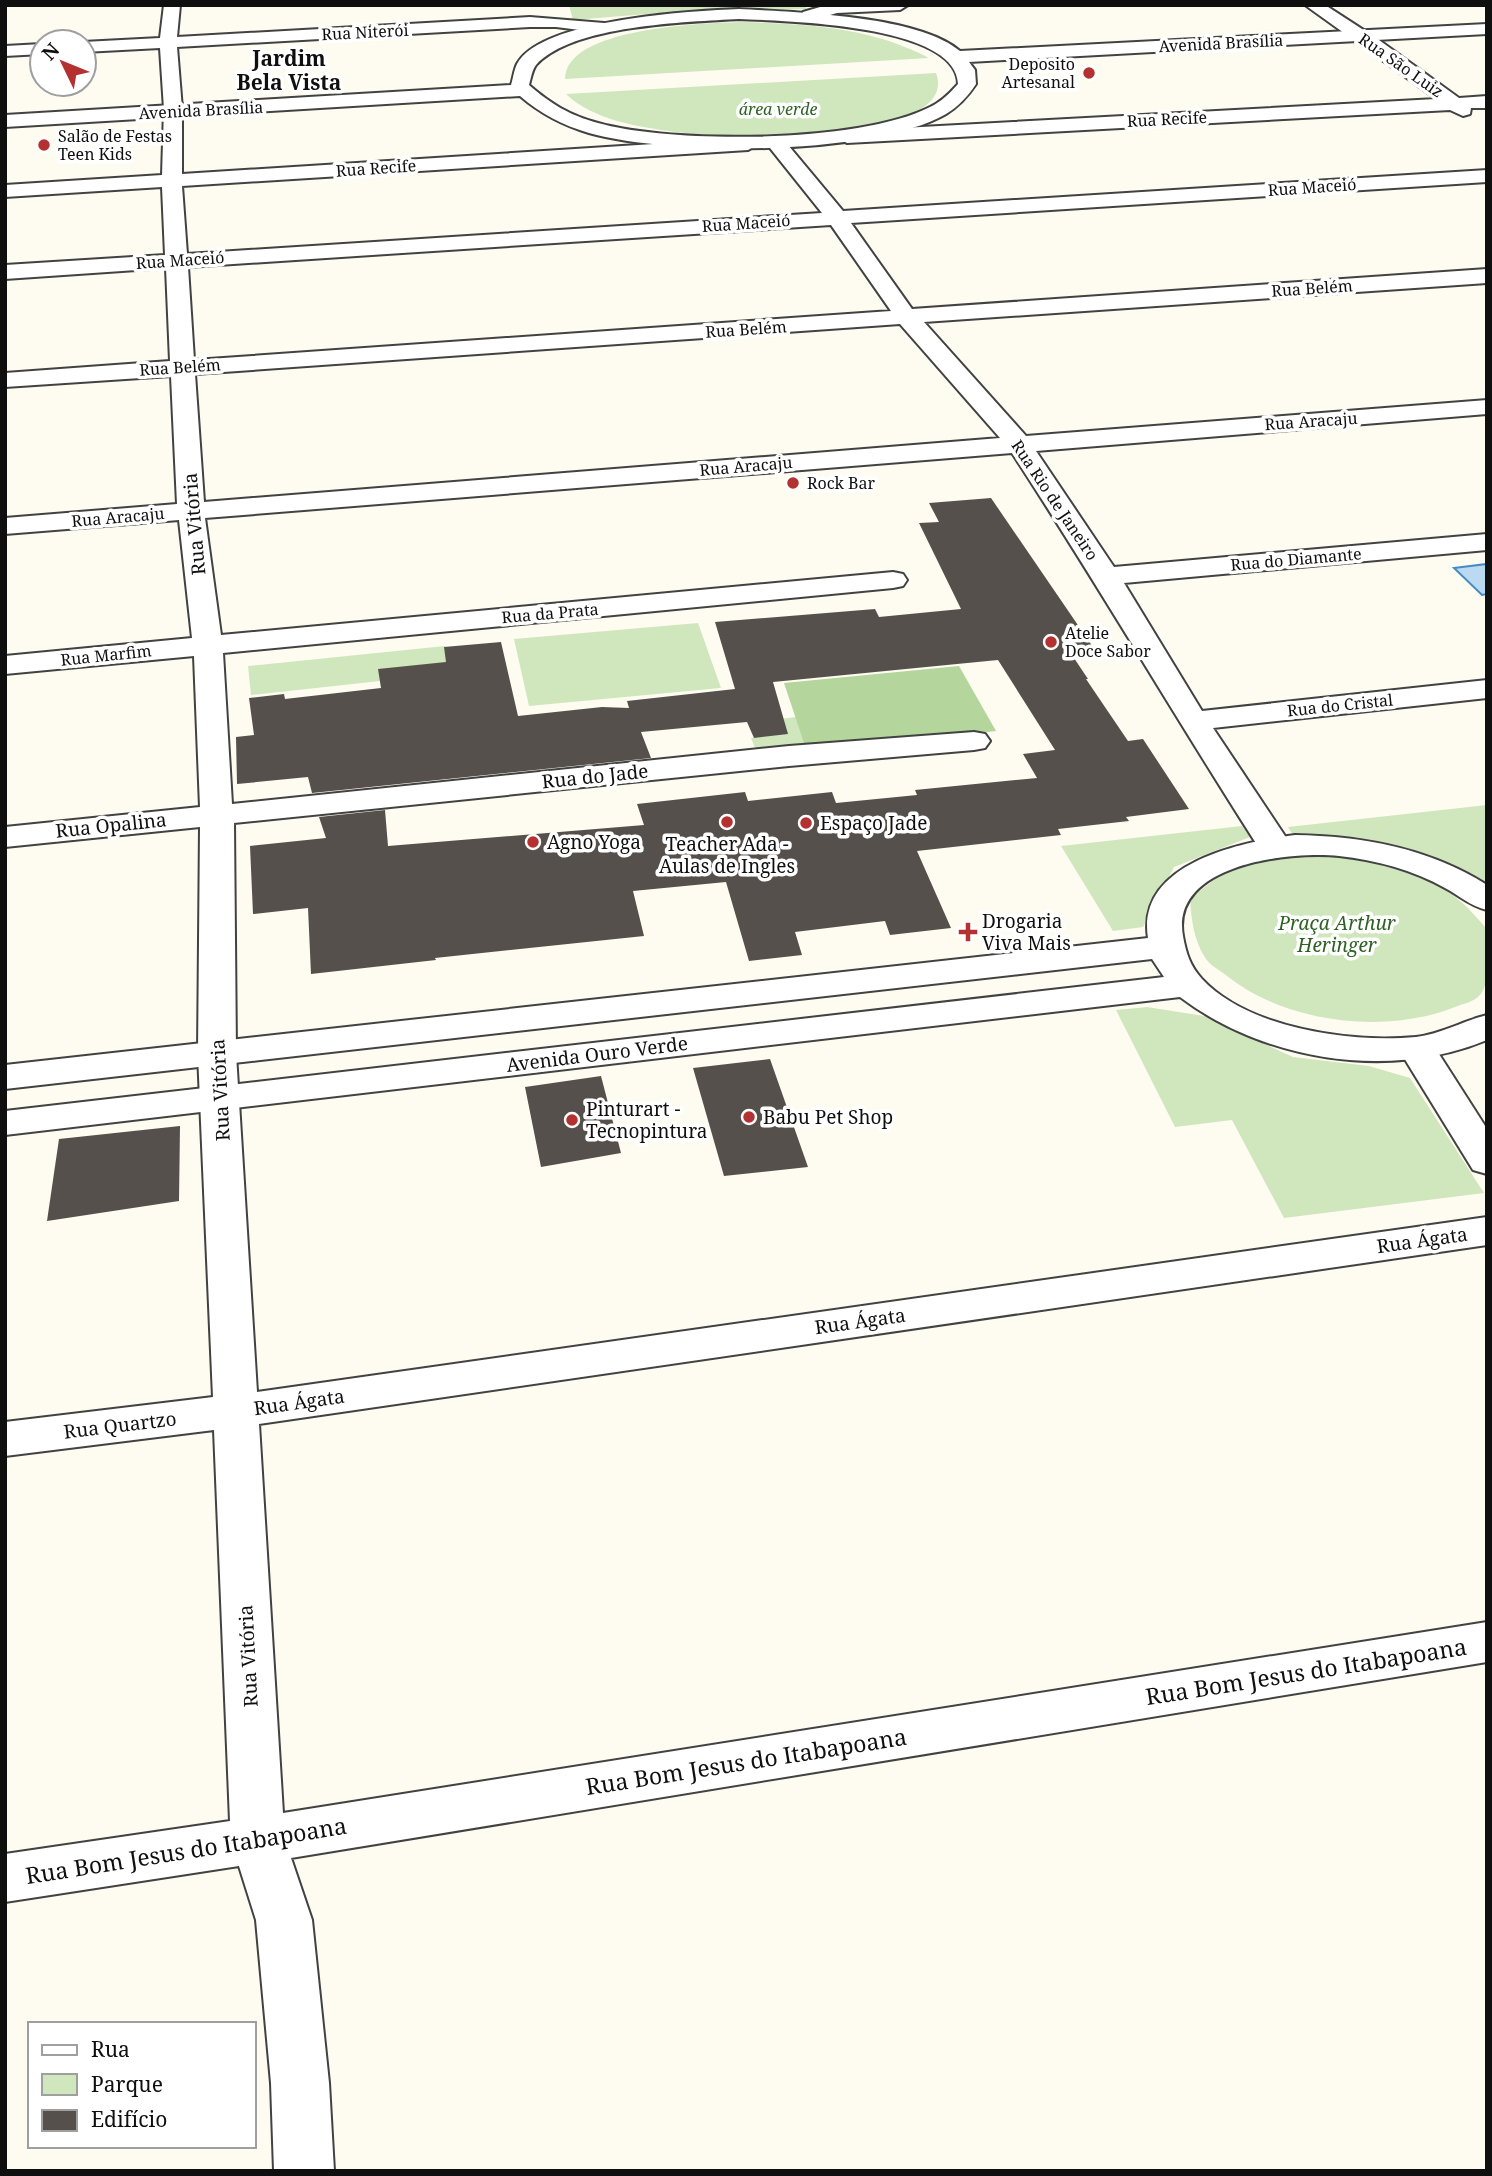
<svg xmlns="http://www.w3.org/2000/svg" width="1492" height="2176" viewBox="0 0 1492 2176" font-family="'Noto Serif',serif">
<rect width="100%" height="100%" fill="#fefcf1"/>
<g fill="#d0e6bd">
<path d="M569,5H804L807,9L685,11L573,20Z"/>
<path d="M743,22C807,24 871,27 929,58L565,79C565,27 706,23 743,22Z"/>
<path d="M936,73C963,146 714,137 675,132C639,127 593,120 566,94Z"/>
<path d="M698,623L721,688L529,706L514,639Z"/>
<path d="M445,646L448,662L380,681L251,695L248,666Z"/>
<path d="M796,717L809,750L758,755L751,738L785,734L780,719Z"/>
<path d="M1487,805V886C1425,843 1367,837 1293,835L1288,827Z"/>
<path d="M1242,826L1250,837L1174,867L1143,927L1113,931L1061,846Z"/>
<path d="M1346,851L1435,880L1467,907L1487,929C1487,948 1492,983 1479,996C1474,1002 1462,1004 1455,1007C1385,1035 1286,1023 1227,976C1221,971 1211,966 1206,959C1194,942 1191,918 1190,898L1225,872L1255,857Z"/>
<path d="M1147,1007L1204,1016L1293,1057L1369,1066L1410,1078L1484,1193L1284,1218L1232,1120L1175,1127L1116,1010Z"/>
</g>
<path fill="#b4d69d" d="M959,666L996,731L807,752L784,683Z"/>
<path fill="#badaf2" stroke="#468bc3" stroke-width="2" d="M1487,564V594L1482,595L1454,568Z"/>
<g fill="#56504c">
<path d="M991,498L1097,653L1072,655L1088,679H1086L1128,741L1143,739L1189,809L1126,817L1129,821L1058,829L1061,835L917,851L951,928L890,935L885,921L795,932L802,955L749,961L726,882L633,891L644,936L435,958L436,960L311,974L308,908L253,914L250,846L326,838L319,817L385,810L388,846L644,825L637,804L745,792L748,801L832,792L836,803L917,795L915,790L1037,778L1023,754L1055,750L998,660L773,682L788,734L754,738L747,722L641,732L651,758L312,793L308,777L237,784L236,737L254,735L249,698L284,694L285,699L381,688L378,669L446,662L444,647L501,642L518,716L602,707L629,708L627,701L735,689L715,622L875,609L879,617L961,609L919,523L939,522L929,503Z"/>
<path d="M770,1059L808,1167L724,1176L693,1068Z"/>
<path d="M601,1076L621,1153L541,1167L525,1087Z"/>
<path d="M180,1126L179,1201L47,1221L59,1139Z"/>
</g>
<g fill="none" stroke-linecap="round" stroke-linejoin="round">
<g stroke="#424242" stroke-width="4">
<g id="minor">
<path d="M164,5H180L177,37L530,17L604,23L613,28L604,33L556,27H530L177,47L182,109V174L748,138L758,144L748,150L182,186L187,254L822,213L766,143L776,137L783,139L843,211L1487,170V182L851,223L912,309L1487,269V283L924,322L1026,436L1487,400V414L1036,451L1114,567L1487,534V550L1124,583L1202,711L1487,680V698L1213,728L1293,848L1288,855L1276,858L1264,855L1259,848C1175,717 1097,583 1012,453L205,518L221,635L893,572L903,574L907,580L903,586L893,588L223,653L232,804L789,746L974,732L985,734L990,741L985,748L974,750L789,766L234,823L236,1054L257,1392L1487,1217V1245L259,1424L283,1813L1487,1622V1662L291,1858L312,1920L329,2083L334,2171H274L271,2083L256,1920L239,1866L5,1902V1854L230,1821L214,1430L5,1456V1422L213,1397L198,1054L200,827L5,847V827L200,807L194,656L5,674V656L192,638L179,520L5,534V518L177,504L171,376L5,387V373L170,361L166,268L5,279V265L165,255L162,187L5,197V185L162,175L164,109L160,48L84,52L83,42L160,38ZM831,225L891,311L194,360L188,267ZM900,324L1000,438L204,502L195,374Z"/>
<path d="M827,5H908L900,10L837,13L809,21L801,16L803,12Z"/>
<path d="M1305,5H1325L1379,40L1459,98L1487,96V108H1471L1470,114L1463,116L1450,110L847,143L837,137L847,131L1436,99Z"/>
<path d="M42,44V54L5,56V46Z"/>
<path d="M1417,1037L1430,1040L1487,1129V1174L1473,1170L1398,1048L1404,1040Z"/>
</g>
</g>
<g stroke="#424242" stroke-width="4">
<g id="tertiary">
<path d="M739,9C795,12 918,15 960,51L1487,24V34L969,62L975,70L976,84C968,96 959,106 946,114C873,156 671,156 589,133C562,125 541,114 520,96L5,127V115L511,85C513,79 514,70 517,64C541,19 692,11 739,9ZM739,19C783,21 957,24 958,84C950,93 941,102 930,107C860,143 673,144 598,123C569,115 551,104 529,85C531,78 532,70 536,65C572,25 687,22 739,19Z"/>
<path d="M1295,835C1362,836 1429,848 1487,885V910C1470,906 1460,896 1445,888C1413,870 1376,860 1339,856C1290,851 1170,864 1183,936C1186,953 1190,966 1202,979C1249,1029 1351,1043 1416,1037C1441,1034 1463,1021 1487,1015V1040C1389,1081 1263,1060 1180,997L5,1135V1111L1164,977L1152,959L5,1089V1065L1148,938C1136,863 1241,842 1295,835Z"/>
</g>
</g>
<use href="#minor" fill="#fff" fill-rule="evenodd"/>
<use href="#tertiary" fill="#fff" fill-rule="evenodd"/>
</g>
<g fill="#b43131" stroke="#fff" stroke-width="2.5">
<circle cx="1089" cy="73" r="7"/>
<circle cx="44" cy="145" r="7"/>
<circle cx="793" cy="483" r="7"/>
<circle cx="1051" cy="642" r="7"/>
<circle cx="727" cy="822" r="7"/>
<circle cx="806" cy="823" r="7"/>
<circle cx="533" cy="842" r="7"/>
<path d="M964.5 921.5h7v7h7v7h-7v7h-7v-7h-7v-7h7z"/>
<circle cx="749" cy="1117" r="7"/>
<circle cx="572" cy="1120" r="7"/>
</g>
<g text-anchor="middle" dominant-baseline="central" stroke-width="7" stroke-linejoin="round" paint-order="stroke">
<g font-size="16" fill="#0f0f0f" stroke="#fff">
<text transform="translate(365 32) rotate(-3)">Rua Niterói</text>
<text transform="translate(1221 43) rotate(-3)">Avenida Brasília</text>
<text transform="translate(1401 65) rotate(35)">Rua São Luiz</text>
<text transform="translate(201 110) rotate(-3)">Avenida Brasília</text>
<text transform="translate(1167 119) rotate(-3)">Rua Recife</text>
<text transform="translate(376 168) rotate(-4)">Rua Recife</text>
<text transform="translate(1312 187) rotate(-4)">Rua Maceió</text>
<text transform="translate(746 223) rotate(-4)">Rua Maceió</text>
<text transform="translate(180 260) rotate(-4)">Rua Maceió</text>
<text transform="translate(1312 288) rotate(-4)">Rua Belém</text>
<text transform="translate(746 329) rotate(-4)">Rua Belém</text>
<text transform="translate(180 367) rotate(-4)">Rua Belém</text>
<text transform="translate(1311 421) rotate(-4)">Rua Aracaju</text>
<text transform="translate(746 466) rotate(-5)">Rua Aracaju</text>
<text transform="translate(1055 500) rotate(56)">Rua Rio de Janeiro</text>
<text transform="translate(118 517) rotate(-5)">Rua Aracaju</text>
<text transform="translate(1296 559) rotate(-5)">Rua do Diamante</text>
<text transform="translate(550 613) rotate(-5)">Rua da Prata</text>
<text transform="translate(106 655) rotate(-6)">Rua Marfim</text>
<text transform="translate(1340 705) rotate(-6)">Rua do Cristal</text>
</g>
<g font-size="16" fill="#0f0f0f" stroke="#fff" text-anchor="start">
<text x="1075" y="64" text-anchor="end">Deposito<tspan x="1075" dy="18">Artesanal</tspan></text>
<text x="58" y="136">Salão de Festas<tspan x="58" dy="18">Teen Kids</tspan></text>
<text x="807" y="483">Rock Bar</text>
<text x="1065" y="633">Atelie<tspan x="1065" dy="18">Doce Sabor</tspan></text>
</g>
<g font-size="16" font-style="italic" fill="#2d6223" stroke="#fff">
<text x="778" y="109">área verde</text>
</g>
<g font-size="19" fill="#0f0f0f" stroke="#fff">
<text transform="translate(194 524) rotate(-95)">Rua Vitória</text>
<text transform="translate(595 776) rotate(-6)">Rua do Jade</text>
<text transform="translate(111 825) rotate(-6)">Rua Opalina</text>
<text transform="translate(597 1054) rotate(-7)">Avenida Ouro Verde</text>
<text transform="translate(220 1090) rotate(-93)">Rua Vitória</text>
<text transform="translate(1422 1240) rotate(-8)">Rua Ágata</text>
<text transform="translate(860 1321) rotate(-8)">Rua Ágata</text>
<text transform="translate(299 1402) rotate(-8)">Rua Ágata</text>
<text transform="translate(120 1425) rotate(-7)">Rua Quartzo</text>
<text transform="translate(248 1656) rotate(-93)">Rua Vitória</text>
</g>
<g font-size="19" fill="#0f0f0f" stroke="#fff" text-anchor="start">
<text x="820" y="823">Espaço Jade</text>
<text x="547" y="842">Agno Yoga</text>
<text x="727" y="844" text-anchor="middle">Teacher Ada -<tspan x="727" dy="22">Aulas de Ingles</tspan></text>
<text x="982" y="921">Drogaria<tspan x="982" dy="22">Viva Mais</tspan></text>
<text x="586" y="1109">Pinturart -<tspan x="586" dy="22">Tecnopintura</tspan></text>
<text x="763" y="1117">Babu Pet Shop</text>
</g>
<g font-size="19" font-style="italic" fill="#2d6223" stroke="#fff">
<text x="1337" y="923">Praça Arthur<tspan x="1337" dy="22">Heringer</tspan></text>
</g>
<g font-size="21" font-weight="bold" fill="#0f0f0f" stroke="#fff">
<text x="289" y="58">Jardim<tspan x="289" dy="24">Bela Vista</tspan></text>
</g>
<g font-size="23" fill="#0f0f0f" stroke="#fff">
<text transform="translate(1306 1671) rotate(-9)">Rua Bom Jesus do Itabapoana</text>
<text transform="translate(746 1761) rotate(-9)">Rua Bom Jesus do Itabapoana</text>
<text transform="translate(186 1850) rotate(-9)">Rua Bom Jesus do Itabapoana</text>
</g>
</g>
<rect width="1492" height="2176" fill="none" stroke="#0f0f0f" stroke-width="14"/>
<rect x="28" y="2022" width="228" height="126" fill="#ffffff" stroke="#9f9f9f" stroke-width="2"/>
<rect x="42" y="2045" width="35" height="10" fill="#ffffff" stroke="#9f9f9f" stroke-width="2"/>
<text x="91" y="2057" font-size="21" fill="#0f0f0f">Rua</text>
<rect x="42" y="2074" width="35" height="21" fill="#d0e6bd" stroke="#9f9f9f" stroke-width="2"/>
<text x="91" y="2092" font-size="21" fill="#0f0f0f">Parque</text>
<rect x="42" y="2110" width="35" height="21" fill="#56504c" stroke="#9f9f9f" stroke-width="2"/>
<text x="91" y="2127" font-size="21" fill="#0f0f0f">Edifício</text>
<g transform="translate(63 63) rotate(313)"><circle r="33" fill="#ffffff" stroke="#9f9f9f" stroke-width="2"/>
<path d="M0-5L12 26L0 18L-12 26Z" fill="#b43131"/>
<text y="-10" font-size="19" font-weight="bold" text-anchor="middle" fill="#0f0f0f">N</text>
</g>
</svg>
